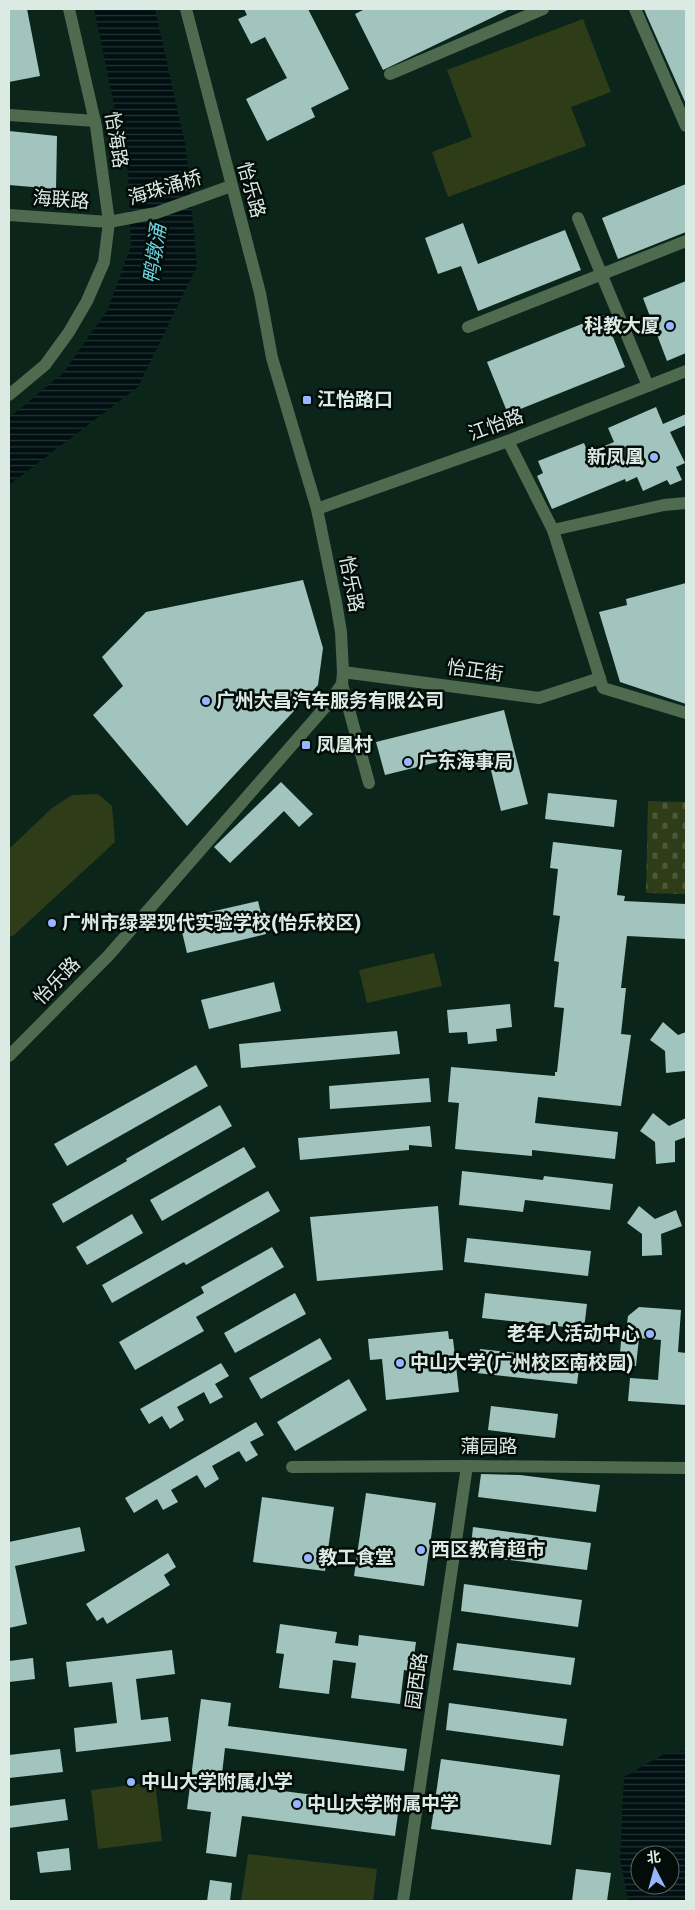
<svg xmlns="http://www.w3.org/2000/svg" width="695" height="1910" viewBox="0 0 695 1910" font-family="Signika,'Noto Sans SC',sans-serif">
<defs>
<pattern id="cemetery-stones" width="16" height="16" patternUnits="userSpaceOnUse" patternTransform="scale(1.25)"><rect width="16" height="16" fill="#2f3c18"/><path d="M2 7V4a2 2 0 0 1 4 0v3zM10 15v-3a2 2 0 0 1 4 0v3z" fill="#4d5839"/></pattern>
<pattern id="water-rules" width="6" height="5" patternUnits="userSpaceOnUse" patternTransform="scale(1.25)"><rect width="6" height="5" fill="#001012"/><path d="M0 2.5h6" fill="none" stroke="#253334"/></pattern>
</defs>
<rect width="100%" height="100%" fill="#0b251b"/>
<g fill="#2f3c18">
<path d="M583,19L611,92L571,107L586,146L448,197L432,152L472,137L447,70Z"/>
<path d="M98,794L112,806L115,842L14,935L9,937V849L52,808L72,795Z"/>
<path d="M434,953L442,986L367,1003L359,970Z"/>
<path d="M155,1782L162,1841L98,1849L91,1790Z"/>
<path d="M248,1854L377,1869L373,1901H241Z"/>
</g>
<path fill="url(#cemetery-stones)" d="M648,801L686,802V894L646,893Z"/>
<g fill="url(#water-rules)" fill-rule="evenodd">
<path d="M94,9H155L186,148L197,266L138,387L9,485V418L64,372L108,309L131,246L128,171Z"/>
<path d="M686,1751V1901H628L620,1858L624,1777L666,1753ZM640,1855H670V1885H640Z"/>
</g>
<g fill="#a1c4bf">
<path d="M9,9H27L40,76L9,82Z"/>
<path d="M244,9H308L349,89L311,108L315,117L267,141L246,99L287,78L265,37L251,44L238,19L247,15Z"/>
<path d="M365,9H510L383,70L355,14Z"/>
<path d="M644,9H686V104L646,14Z"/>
<path d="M9,131L57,136L56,189L9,185Z"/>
<path d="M686,184V232L618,259L602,218Z"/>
<path d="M463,223L478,264L565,230L581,270L478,311L461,266L438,274L425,238Z"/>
<path d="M686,281V353L667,361L643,298Z"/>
<path d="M604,315L625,367L508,414L487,362Z"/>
<path d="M656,407L663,424L686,414V425L670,432L685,463L676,467L682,480L670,485L667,480L643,491L637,477L626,482L625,479L552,509L537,476L543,473L538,461L584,443L588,453L614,442L608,428Z"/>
<path d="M303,580L323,648L318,685L187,826L93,715L123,686L102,657L146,612Z"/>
<path d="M686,583V704L620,682L599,612L627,605L626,599Z"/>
<path d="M504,710L528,804L501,811L486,750L385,775L376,742Z"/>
<path d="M281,782L313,814L299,827L284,811L230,863L214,847Z"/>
<path d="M548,793L617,800L614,827L545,819Z"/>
<path d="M553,842L622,850L617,895L625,896L624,901L686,904V939L627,936L621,988H626L621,1034L631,1035L621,1106L538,1097L535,1123L618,1132L615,1159L532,1150V1156L455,1149L459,1103L448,1102L451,1067L555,1076V1072H557L564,1008L554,1007L559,962L554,961L560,916L553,915L558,869L550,868Z"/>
<path d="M258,901L266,934L187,953L179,919Z"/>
<path d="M274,982L281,1011L209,1029L201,1000Z"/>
<path d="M510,1004L512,1027L496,1029L497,1041L468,1044L467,1032L449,1033L447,1010Z"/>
<path d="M663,1022L678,1035L686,1032L685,1071L666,1073L665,1051L650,1040Z"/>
<path d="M397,1031L400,1054L241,1068L239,1044Z"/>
<path d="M196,1065L208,1086L67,1166L54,1144Z"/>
<path d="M429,1078L431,1102L330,1109L329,1086Z"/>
<path d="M220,1105L232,1126L63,1223L52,1204L127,1161L126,1159Z"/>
<path d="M653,1113L669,1126L686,1118V1137L675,1141V1162L656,1164L655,1142L640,1131Z"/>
<path d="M430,1126L432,1147L409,1145V1150L300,1160L298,1138Z"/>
<path d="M244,1147L256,1167L162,1221L150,1200Z"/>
<path d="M462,1171L543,1180L544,1176L613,1184L610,1210L525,1200L523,1212L459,1205Z"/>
<path d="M268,1191L280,1211L186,1265L184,1262L112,1303L102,1285Z"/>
<path d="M438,1206L443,1270L317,1281L310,1217Z"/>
<path d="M639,1206L655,1219L676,1210L682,1226L661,1234L662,1255L642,1256V1234L627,1223Z"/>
<path d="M132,1214L143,1233L87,1265L76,1247Z"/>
<path d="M467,1238L591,1251L588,1276L464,1262Z"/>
<path d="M272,1247L284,1267L196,1317L204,1331L135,1370L119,1342L204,1293L201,1287Z"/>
<path d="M295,1293L306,1314L235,1353L224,1333Z"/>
<path d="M485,1293L587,1304L584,1329L482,1318Z"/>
<path d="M639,1307L681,1310L678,1352L686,1353V1405L628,1401L630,1378L658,1380L661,1340L639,1338L636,1366L619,1365L622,1330H626L628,1316Z"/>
<path d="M448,1331L449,1339H453L459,1392L386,1400L382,1359L370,1360L368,1339Z"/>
<path d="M320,1338L332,1359L261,1399L249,1378Z"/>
<path d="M480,1349L580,1360L577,1384L477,1373Z"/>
<path d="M221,1363L229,1376L215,1384L223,1397L210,1404L204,1392L177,1407L184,1420L170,1429L162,1416L149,1424L140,1409Z"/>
<path d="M349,1379L367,1410L295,1451L277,1422Z"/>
<path d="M491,1406L558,1414L555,1438L488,1430Z"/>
<path d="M256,1422L264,1435L250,1442L258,1455L246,1462L239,1451L212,1466L219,1479L205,1488L197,1475L171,1490L178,1502L163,1510L157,1499L134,1513L125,1498Z"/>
<path d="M481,1474L520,1475L600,1485L596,1512L478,1497Z"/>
<path d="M366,1493L436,1503L424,1586L354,1576Z"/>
<path d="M262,1497L334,1507L325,1571L253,1562Z"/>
<path d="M80,1527L85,1551L15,1566L27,1624L9,1628V1542Z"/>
<path d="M473,1527L591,1543L587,1570L470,1555Z"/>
<path d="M168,1553L176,1567L164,1575L170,1585L107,1624L103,1617L97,1621L86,1604Z"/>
<path d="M464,1584L582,1600L578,1627L461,1611Z"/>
<path d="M280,1624L337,1632L335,1643L358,1646L359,1635L416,1642L412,1671L404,1670L400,1704L351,1698L356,1663L333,1660L329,1694L279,1688L284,1654L276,1653Z"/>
<path d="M457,1643L575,1658L571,1685L453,1670Z"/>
<path d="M172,1650L175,1674L136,1679L141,1720L168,1717L171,1741L76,1752L74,1728L117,1723L112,1682L69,1687L66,1662Z"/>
<path d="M33,1658L35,1679L9,1682V1661Z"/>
<path d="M201,1699L231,1703L228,1726L407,1749L404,1771L225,1748L221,1783L399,1806L395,1836L242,1816L236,1857L206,1853L211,1812L187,1809Z"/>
<path d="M449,1703L567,1719L563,1746L446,1730Z"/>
<path d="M60,1749L63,1772L9,1778V1755Z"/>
<path d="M441,1759L560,1775L551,1845L431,1829Z"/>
<path d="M65,1799L68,1820L9,1828V1806Z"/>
<path d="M69,1848L71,1870L40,1873L37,1852Z"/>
<path d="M576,1869L611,1873L607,1901H572Z"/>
<path d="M210,1880L232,1883L230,1901H207Z"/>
</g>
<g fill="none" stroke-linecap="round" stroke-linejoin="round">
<g stroke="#4e6b4f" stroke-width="12">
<path d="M635,9L686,126"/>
<path d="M390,74L543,9"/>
<path d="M9,115L95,121"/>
<path d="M9,215L109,222L156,213L231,186"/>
<path d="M578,218L648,386"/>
<path d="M468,327L686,241"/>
<path d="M9,395L45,365L69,332L87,301L104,262L109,222L96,126L69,9"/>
<path d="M508,441L553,530L664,505L686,503"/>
<path d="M317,509L508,441L686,371"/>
<path d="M553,530L603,688L686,713"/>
<path d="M343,672L539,698L600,678"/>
<path d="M342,684L369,783"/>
<path d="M9,1056L109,955L327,705L342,684L343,672L341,632L336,602L317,509L272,358L260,293L186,9"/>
<path d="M292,1467L467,1466L686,1468"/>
<path d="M403,1901L467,1466"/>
</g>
</g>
<g fill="#96b6fd" stroke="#030c08" stroke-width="2">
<circle cx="670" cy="326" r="5"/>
<rect x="302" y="395" width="10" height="10" rx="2.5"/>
<circle cx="654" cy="457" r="5"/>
<circle cx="206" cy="701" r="5"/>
<rect x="301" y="740" width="10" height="10" rx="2.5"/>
<circle cx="408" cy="762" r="5"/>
<circle cx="52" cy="923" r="5"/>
<circle cx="650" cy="1334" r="5"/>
<circle cx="400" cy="1363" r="5"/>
<circle cx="421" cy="1550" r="5"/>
<circle cx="308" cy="1558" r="5"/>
<circle cx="131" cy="1782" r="5"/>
<circle cx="297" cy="1804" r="5"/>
</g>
<g text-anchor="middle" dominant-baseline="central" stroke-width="5" stroke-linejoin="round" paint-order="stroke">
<g font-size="19" fill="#dbeae3" stroke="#030c08">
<text transform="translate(116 140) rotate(81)">怡海路</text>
<text transform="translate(165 188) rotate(-17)">海珠涌桥</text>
<text transform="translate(251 190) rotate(75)">怡乐路</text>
<text transform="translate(61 200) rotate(4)">海联路</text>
<text transform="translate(496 425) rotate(-20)">江怡路</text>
<text transform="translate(351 584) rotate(79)">怡乐路</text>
<text transform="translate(475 671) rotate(8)">怡正街</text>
<text transform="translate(57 981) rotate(-46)">怡乐路</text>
<text x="489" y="1447">蒲园路</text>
<text transform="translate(417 1681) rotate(-82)">园西路</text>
</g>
<g font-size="19" font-weight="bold" fill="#dbeae3" stroke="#030c08" text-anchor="start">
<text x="660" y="326" text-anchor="end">科教大厦</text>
<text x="317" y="400">江怡路口</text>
<text x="644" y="457" text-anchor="end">新凤凰</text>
<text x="216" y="701">广州大昌汽车服务有限公司</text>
<text x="316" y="745">凤凰村</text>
<text x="418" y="762">广东海事局</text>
<text x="62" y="923">广州市绿翠现代实验学校(怡乐校区)</text>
<text x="640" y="1334" text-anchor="end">老年人活动中心</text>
<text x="410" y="1363">中山大学(广州校区南校园)</text>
<text x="431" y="1550">西区教育超市</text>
<text x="318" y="1558">教工食堂</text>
<text x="141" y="1782">中山大学附属小学</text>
<text x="307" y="1804">中山大学附属中学</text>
</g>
<g font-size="20" font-style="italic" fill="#6cd2de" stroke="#030c08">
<text transform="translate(155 254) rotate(-82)">鸭墩涌</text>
</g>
</g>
<rect width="695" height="1910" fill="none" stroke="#dbeae3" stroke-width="20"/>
<g transform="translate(655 1870) rotate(354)"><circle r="24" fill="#030c08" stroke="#596560"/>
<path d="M0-4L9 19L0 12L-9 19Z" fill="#96b6fd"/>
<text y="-8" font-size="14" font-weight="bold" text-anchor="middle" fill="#dbeae3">北</text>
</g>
</svg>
